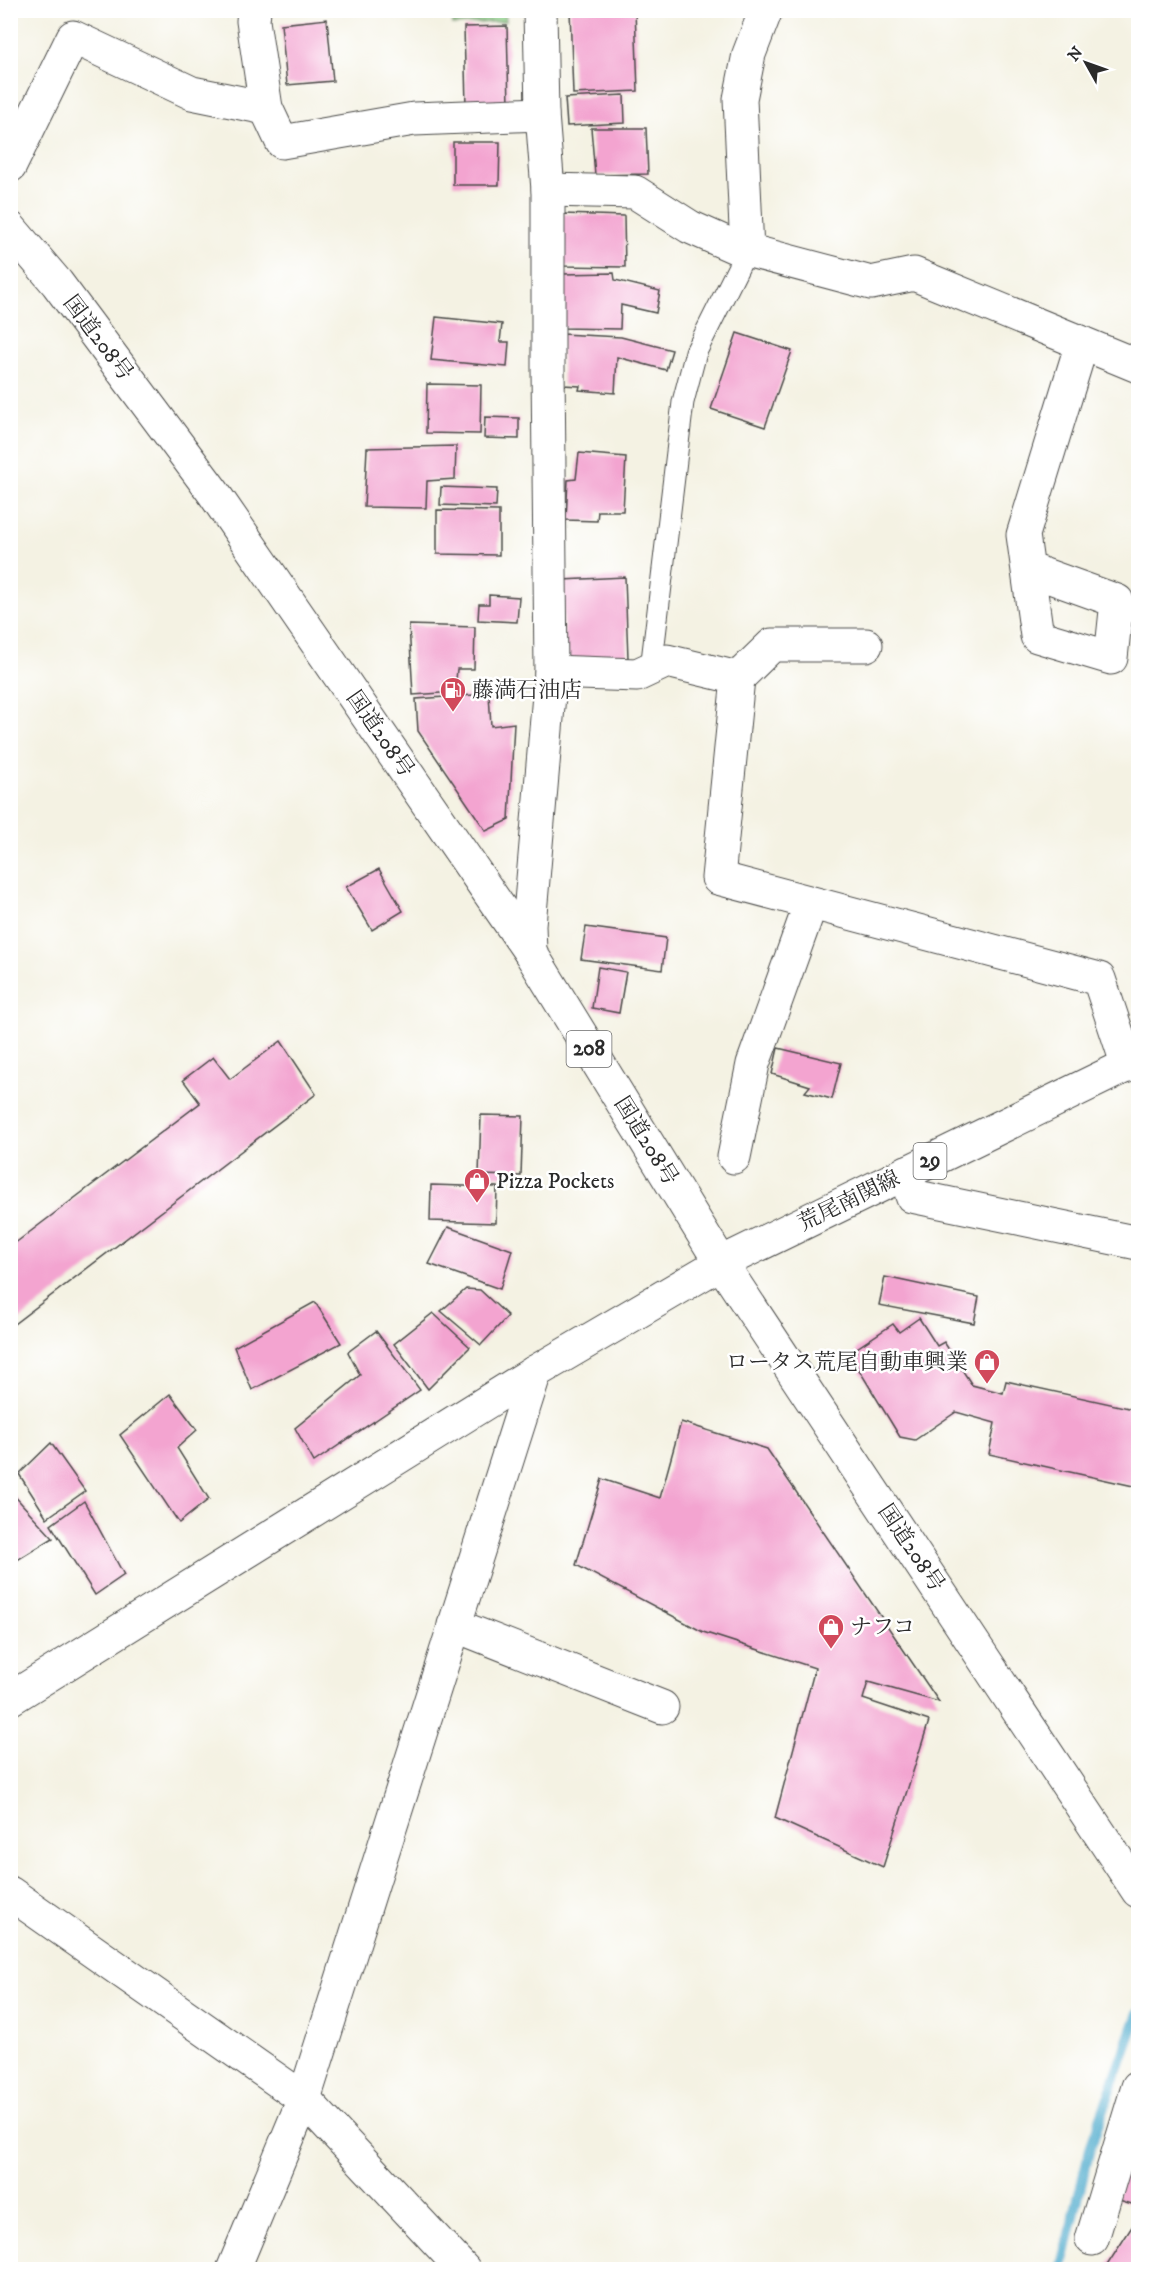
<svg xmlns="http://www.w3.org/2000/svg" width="1149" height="2280" viewBox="0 0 1149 2280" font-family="'IM FELL DW Pica','Noto Serif JP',serif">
<defs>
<pattern id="grass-dots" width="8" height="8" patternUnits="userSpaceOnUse" patternTransform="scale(1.5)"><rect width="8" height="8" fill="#8cce86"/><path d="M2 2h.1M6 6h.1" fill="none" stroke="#79b174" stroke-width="1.8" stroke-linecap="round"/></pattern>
</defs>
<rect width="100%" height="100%" fill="#fff"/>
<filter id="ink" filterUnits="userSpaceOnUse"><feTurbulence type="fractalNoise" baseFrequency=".0167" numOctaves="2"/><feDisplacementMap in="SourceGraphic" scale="12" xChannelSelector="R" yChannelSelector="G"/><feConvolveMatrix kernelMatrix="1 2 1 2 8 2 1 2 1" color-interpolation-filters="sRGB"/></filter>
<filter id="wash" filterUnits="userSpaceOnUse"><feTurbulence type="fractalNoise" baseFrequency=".008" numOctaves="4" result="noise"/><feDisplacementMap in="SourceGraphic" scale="24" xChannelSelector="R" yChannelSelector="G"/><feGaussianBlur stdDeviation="1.35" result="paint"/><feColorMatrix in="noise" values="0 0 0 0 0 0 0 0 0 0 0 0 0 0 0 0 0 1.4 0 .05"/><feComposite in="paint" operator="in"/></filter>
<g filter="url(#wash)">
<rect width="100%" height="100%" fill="#f4f2e3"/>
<path fill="url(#grass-dots)" stroke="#5c7c58" stroke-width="1.5" d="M453,11H505L506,21L453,25Z"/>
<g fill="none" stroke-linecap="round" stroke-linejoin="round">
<path stroke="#4eaacc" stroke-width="10" d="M1061,2270L1090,2148L1138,2013"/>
</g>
<g id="blocks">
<g fill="#f3a4d0">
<path d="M570,10H635L638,91L573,94Z"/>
<path d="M327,19L333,81L287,85L281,24Z"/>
<path d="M507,26L509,105L466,106L464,27Z"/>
<path d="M624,95L625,123L567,126L565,98Z"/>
<path d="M591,128H646L648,174L595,175Z"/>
<path d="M453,142H500L499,185H453Z"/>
<path d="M563,214L624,216L625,267L562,266Z"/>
<path d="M614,273L615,280L660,291L656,313L621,305L620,329L561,328L562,274Z"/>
<path d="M436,317L502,324L500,342H509L507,367L431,360Z"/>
<path d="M737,333L792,351L765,427L711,409Z"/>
<path d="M561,334L621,337L672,350L666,370L617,357L615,393L579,390L580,386L563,385Z"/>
<path d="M427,384L481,385L480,434L426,433Z"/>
<path d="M485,417L519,418V439L484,438Z"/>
<path d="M456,446L455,479L427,481L426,508L364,507L367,448Z"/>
<path d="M579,453L626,457L623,511H598L597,521L566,520L568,480L576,479Z"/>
<path d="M441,487L497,489L496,507L440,505Z"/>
<path d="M437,510L499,511V555L437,554Z"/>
<path d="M625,577L628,658L565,661L562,580Z"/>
<path d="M489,595L519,597L517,622L478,620L479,604H489Z"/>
<path d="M409,625L475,627L474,669H457L455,692L413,695Z"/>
<path d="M489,694L491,726L514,723L509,820L486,831L418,731L416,699Z"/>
<path d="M379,869L403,911L372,930L346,887Z"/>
<path d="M586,927L666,938L662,970L581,959Z"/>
<path d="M598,967L626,972L619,1013L592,1008Z"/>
<path d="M281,1041L316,1094L10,1327V1247L200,1103L183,1080L213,1057L230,1079Z"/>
<path d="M778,1048L841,1063L832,1099L805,1092L810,1086L772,1074Z"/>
<path d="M481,1115L523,1116L521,1176L479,1175Z"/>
<path d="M431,1185L497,1187L496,1223L430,1221Z"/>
<path d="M448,1227L512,1250L500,1289L429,1264Z"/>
<path d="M885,1277L979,1297L974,1323L879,1305Z"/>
<path d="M466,1289L480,1290L508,1316L481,1345L441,1311Z"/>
<path d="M315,1302L341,1343L252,1390L234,1347Z"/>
<path d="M433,1313L470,1347L428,1389L394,1344Z"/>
<path d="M919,1318L937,1346L944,1342L972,1385L1003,1393L1006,1381L1138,1410V1487L989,1454L995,1423L956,1412L915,1440L900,1437L853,1360L857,1348L893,1324L899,1332Z"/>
<path d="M376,1331L420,1390L314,1462L295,1428L360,1375L348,1352Z"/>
<path d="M170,1394L197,1430L177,1448L209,1499L179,1523L120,1435Z"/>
<path d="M681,1422L767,1449L939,1702L868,1682L863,1699L929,1721L883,1867L775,1818L815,1668L703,1632L576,1565L602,1479L660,1498Z"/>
<path d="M51,1443L85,1491L47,1518L19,1474Z"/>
<path d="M10,1491L53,1538L14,1562L10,1556Z"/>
<path d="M84,1501L124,1575L95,1595L51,1525Z"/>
<path d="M1138,2127V2206L1116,2199Z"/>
<path d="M1135,2222L1138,2224V2270H1104Z"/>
</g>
</g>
</g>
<g filter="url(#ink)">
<use href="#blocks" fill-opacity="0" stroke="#494947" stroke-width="1.5"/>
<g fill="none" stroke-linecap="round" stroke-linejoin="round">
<g stroke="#494947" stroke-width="23">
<path id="lane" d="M651,669L683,402L696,352L747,250"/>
</g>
<g stroke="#494947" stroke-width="35">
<g id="street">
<path d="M254,10L253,21L266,108L282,142L414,119L542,114"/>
<path d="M10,166L73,37L192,93L266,108"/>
<path d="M548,190L635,192L690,227L735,247L871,283L914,274L1138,366"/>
<path d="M747,250L740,99L749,54L766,10"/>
<path d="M1028,569L1117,601L1111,658L1037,636L1023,535L1082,343"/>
<path d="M551,672L637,675L667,661L738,678L772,645H866"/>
<path d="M738,678L718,878L1099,979L1128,1066"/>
<path d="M734,1157L753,1064L811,903"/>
<path d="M907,1172L912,1196L1138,1243"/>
<path d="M454,1625L662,1707"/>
<path d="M10,1893L304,2099L464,2270"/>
<path d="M1092,2239L1138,2087"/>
<path d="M233,2270L304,2099L535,1372"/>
</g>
</g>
<g stroke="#494947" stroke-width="35">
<g id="secondary">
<path d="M530,952L529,925L551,672L548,367V190L542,114L540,10"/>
<path d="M10,1699L535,1372L721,1263"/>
</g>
</g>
<g stroke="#494947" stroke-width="35">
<path id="primary" d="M721,1263L1138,1060"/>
</g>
<g stroke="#494947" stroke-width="35">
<path id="highway" d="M10,228L57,283L213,492L530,952L721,1263L1138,1891"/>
</g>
<use href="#lane" stroke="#fff" stroke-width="21"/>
<use href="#street" stroke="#fff" stroke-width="33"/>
<use href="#secondary" stroke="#fff" stroke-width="33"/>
<use href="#primary" stroke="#fff" stroke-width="33"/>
<use href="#highway" stroke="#fff" stroke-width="33"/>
</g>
</g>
<defs>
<g id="fuel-pin" transform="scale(1.35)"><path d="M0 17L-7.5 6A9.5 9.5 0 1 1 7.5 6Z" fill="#d1495b" stroke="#fff"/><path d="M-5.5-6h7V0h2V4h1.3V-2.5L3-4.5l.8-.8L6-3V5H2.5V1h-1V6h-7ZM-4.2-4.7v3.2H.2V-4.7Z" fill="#fff"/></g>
<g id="shop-pin" transform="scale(1.35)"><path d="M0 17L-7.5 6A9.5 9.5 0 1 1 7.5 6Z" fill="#d1495b" stroke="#fff"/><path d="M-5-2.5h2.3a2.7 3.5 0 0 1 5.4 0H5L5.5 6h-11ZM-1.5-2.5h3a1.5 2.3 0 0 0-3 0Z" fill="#fff"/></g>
</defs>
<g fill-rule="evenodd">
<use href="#fuel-pin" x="453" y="690"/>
<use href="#shop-pin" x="477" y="1181"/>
<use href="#shop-pin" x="987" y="1362"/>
<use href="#shop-pin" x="831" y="1627"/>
</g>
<g text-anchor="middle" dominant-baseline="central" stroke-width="5" stroke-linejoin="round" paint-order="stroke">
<g fill="#fff" stroke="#6b6b6b" stroke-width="1.5">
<rect x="566.5" y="1031" width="45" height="36" rx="4.5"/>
<rect x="913.5" y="1143" width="33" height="36" rx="4.5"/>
</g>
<g font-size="21" font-weight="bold" fill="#2b2b2b">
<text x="589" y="1049">208</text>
<text x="930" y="1161">29</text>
</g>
<g font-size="22" fill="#2b2b2b" stroke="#fff">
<text transform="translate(98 338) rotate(53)">国道208号</text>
<text transform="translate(380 734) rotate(55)">国道208号</text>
<text transform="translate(646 1141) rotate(58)">国道208号</text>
<text transform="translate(849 1201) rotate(-26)">荒尾南関線</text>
<text transform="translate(911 1548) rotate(56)">国道208号</text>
</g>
<g font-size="22" fill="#2b2b2b" stroke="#fff" text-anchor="start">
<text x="472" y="690">藤満石油店</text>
<text x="496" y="1181">Pizza Pockets</text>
<text x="968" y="1362" text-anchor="end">ロータス荒尾自動車興業</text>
<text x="850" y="1627">ナフコ</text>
</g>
</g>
<rect width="1149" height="2280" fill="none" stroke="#fff" stroke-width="36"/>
<g transform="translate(1086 63) rotate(310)" stroke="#ffffff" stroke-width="4.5" paint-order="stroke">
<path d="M0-4.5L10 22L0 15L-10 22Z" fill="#2b2b2b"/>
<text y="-9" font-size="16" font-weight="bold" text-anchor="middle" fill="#2b2b2b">N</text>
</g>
</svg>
